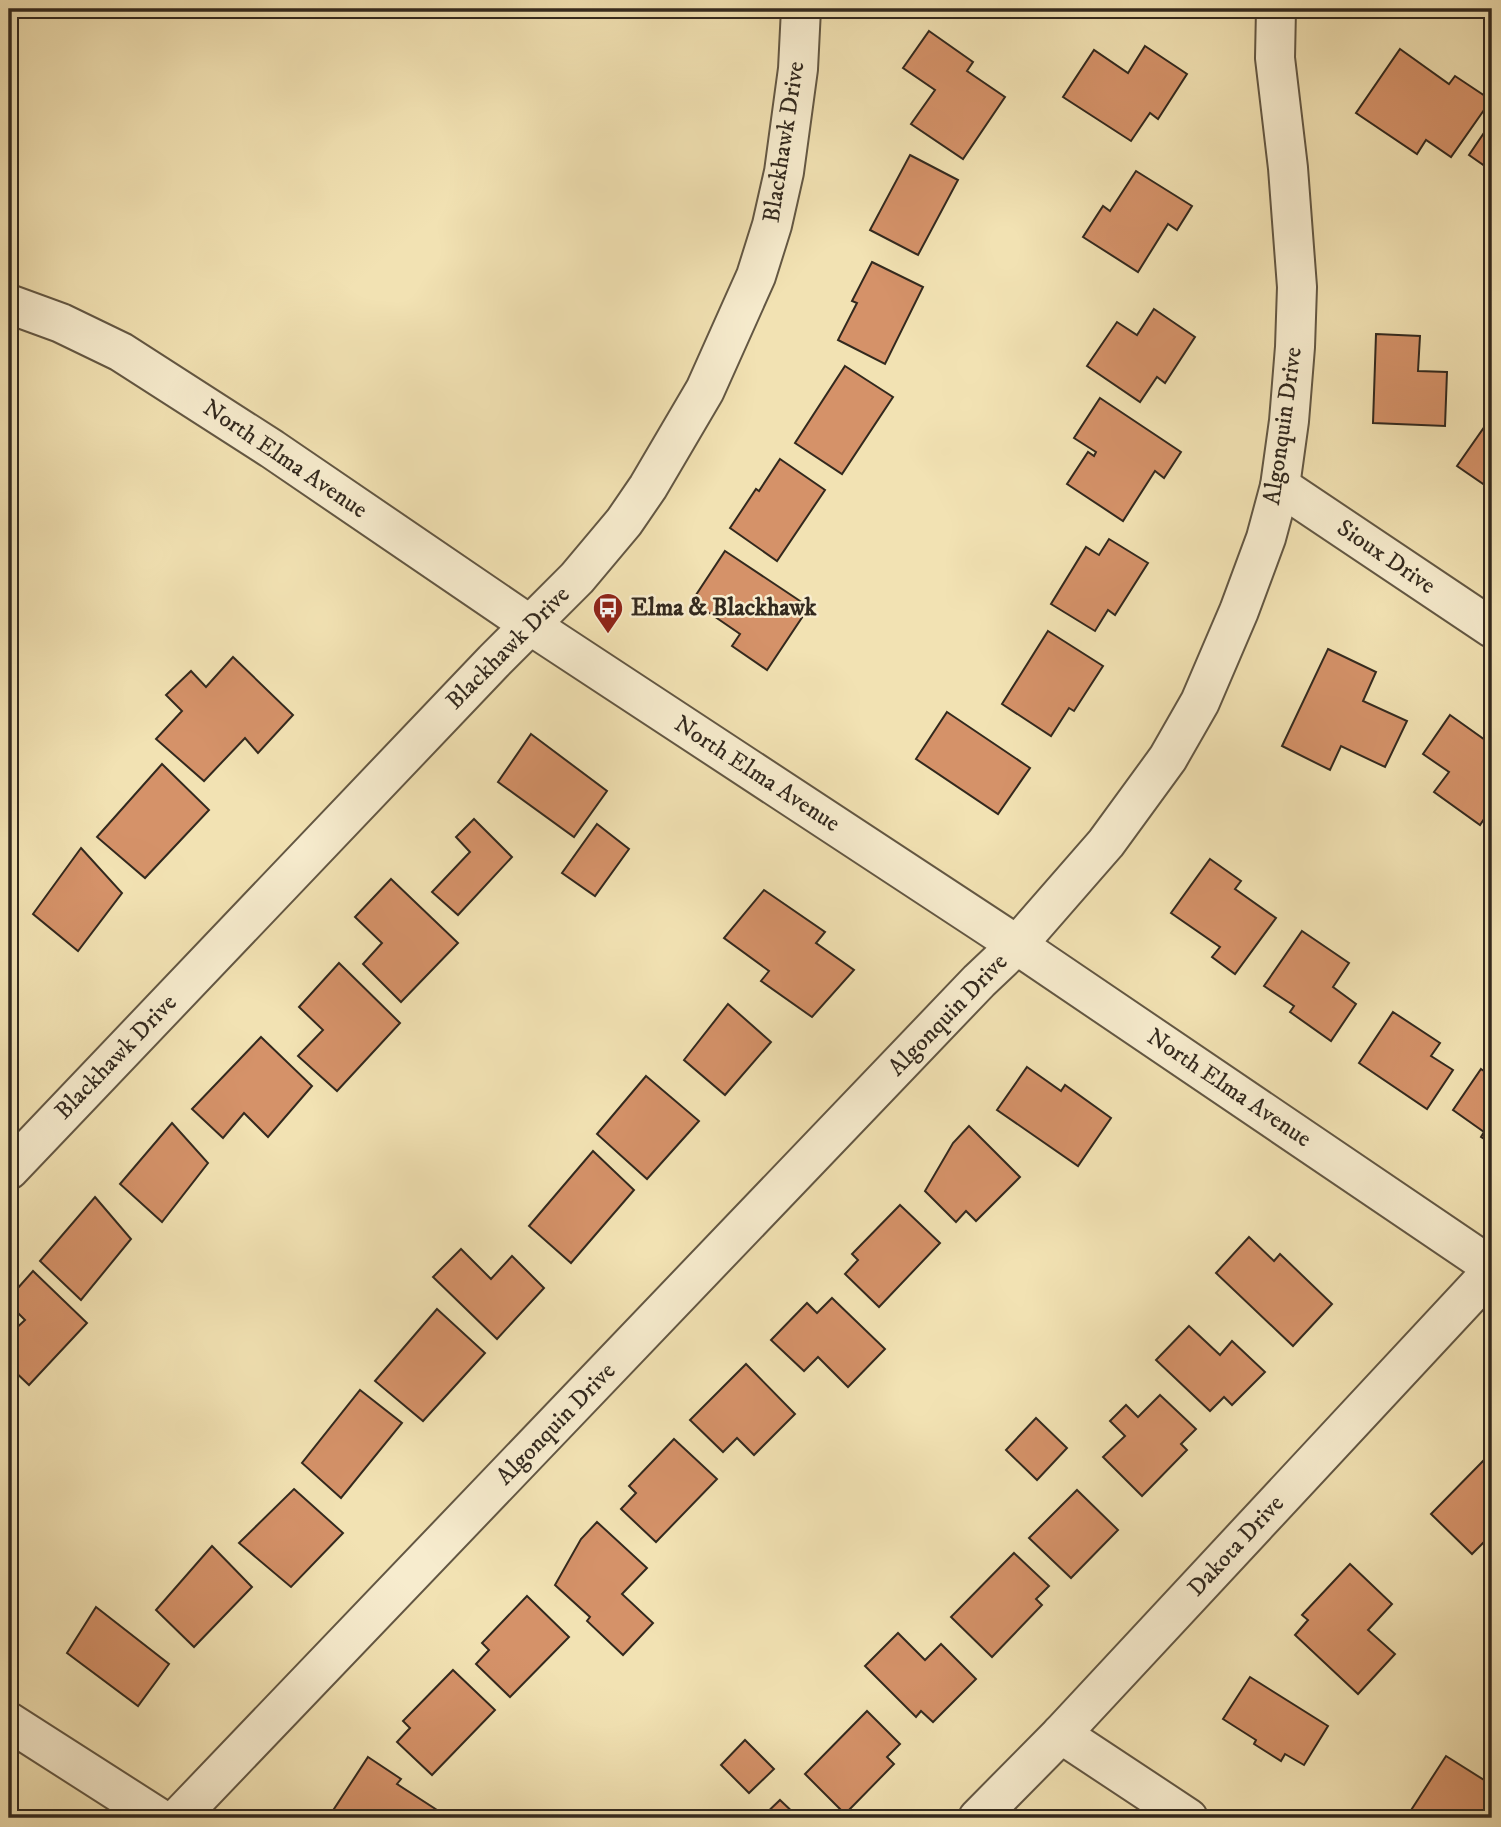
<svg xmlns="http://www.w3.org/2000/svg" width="1501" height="1827" viewBox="0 0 1501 1827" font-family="'IM FELL DW Pica',serif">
<rect width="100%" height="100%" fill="#f2e2b3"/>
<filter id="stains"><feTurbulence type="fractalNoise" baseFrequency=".00286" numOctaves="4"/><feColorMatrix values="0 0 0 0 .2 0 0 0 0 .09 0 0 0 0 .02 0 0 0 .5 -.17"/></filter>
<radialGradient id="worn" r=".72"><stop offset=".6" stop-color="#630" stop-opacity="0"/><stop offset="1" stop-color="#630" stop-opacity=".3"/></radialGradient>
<g fill="#d59269" stroke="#33291e" stroke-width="2">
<path d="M929,31L973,62L967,71L1005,97L963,159L911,124L935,90L903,68Z"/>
<path d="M1145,46L1187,74L1158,119L1150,113L1131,141L1063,97L1094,50L1128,73Z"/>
<path d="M1400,49L1449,84L1455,76L1491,100L1451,157L1426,140L1417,154L1356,113Z"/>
<path d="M1492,121V171L1469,155Z"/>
<path d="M910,155L958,180L918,255L870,230Z"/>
<path d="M1136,171L1192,206L1177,230L1168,224L1138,272L1083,237L1103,206L1110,211Z"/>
<path d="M872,262L923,287L885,364L838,340L857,303L852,301Z"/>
<path d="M1154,309L1195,337L1165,383L1157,377L1140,402L1087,366L1117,322L1137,335Z"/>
<path d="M1376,334L1420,336L1418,371L1447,372L1445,426L1373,423Z"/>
<path d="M845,366L893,397L842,474L795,443Z"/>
<path d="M1100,398L1181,452L1164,478L1155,471L1123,521L1067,484L1088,452L1094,456L1096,452L1074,438Z"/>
<path d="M1492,416V490L1457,466Z"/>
<path d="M780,459L825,490L777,561L730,528L756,489L759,491Z"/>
<path d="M1109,539L1148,563L1115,615L1108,610L1095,631L1051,604L1086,547L1099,555Z"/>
<path d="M725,551L809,607L767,670L732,646L740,634L692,601Z"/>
<path d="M1048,631L1103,666L1074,711L1069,708L1051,736L1002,704Z"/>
<path d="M1328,649L1376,672L1363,701L1407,721L1385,767L1341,746L1330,770L1282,746Z"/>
<path d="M233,657L293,715L258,753L245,738L204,781L156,739L182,711L166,695L191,671L206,687Z"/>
<path d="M947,712L1030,768L998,814L916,759Z"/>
<path d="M1450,715L1492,745L1490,753L1492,755V807L1480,825L1434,792L1449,772L1423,754Z"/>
<path d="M531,734L607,791L574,837L498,782Z"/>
<path d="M162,764L209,810L145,878L97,837Z"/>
<path d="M474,819L512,857L458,915L432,892L470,852L456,837Z"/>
<path d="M597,824L629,849L595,896L562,873Z"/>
<path d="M81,848L122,893L78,951L33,914Z"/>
<path d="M1210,859L1241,881L1235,889L1276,918L1235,974L1212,957L1220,947L1171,913Z"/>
<path d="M391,879L458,943L401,1002L363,964L382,943L355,917Z"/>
<path d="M764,890L825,932L816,943L854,970L812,1017L761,981L769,971L724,938Z"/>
<path d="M1302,931L1349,963L1333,987L1356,1004L1331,1041L1290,1012L1294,1006L1264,986Z"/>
<path d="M339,963L400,1023L337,1091L298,1056L323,1030L299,1007Z"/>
<path d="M728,1004L771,1042L725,1095L684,1060Z"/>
<path d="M1393,1012L1440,1043L1431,1056L1453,1070L1427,1109L1359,1063Z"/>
<path d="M261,1037L312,1086L268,1137L244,1113L223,1138L192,1109Z"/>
<path d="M1027,1067L1061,1091L1065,1085L1111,1118L1078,1166L997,1110Z"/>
<path d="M1481,1069L1492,1077V1144L1481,1137L1484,1132L1453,1110Z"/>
<path d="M646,1076L699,1121L647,1179L597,1134Z"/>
<path d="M172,1123L208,1163L162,1222L120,1184Z"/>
<path d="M969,1126L1020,1177L976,1221L966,1211L956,1222L925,1191L953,1143Z"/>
<path d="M593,1151L634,1190L571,1263L529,1226Z"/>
<path d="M95,1197L131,1239L81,1300L40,1261Z"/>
<path d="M900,1205L940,1243L879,1307L845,1274L858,1260L852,1254Z"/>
<path d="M1249,1237L1274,1261L1280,1254L1332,1304L1293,1346L1216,1273Z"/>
<path d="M461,1249L491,1279L512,1256L544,1288L497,1339L433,1277Z"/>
<path d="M33,1271L87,1323L29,1385L9,1366V1335L25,1320L9,1304V1298Z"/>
<path d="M832,1298L885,1349L848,1387L818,1357L804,1371L771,1340L807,1303L817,1313Z"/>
<path d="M437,1309L485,1353L423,1421L375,1381Z"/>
<path d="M1189,1326L1220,1355L1232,1341L1265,1372L1232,1405L1224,1397L1210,1411L1156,1360Z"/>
<path d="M746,1364L795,1414L754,1455L737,1438L723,1452L690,1420Z"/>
<path d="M360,1390L402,1423L341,1498L302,1463Z"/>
<path d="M1160,1395L1196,1429L1181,1444L1187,1450L1142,1496L1103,1457L1125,1436L1110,1421L1126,1405L1138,1417Z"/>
<path d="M1036,1418L1067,1448L1037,1480L1006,1450Z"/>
<path d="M674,1439L717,1479L656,1542L621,1509L636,1493L629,1486Z"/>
<path d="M1486,1458L1490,1462L1492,1459V1534L1472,1554L1431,1514Z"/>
<path d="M294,1489L343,1533L291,1587L239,1543Z"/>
<path d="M1077,1490L1118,1530L1071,1578L1029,1538Z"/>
<path d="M597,1522L647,1568L622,1594L653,1623L623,1655L587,1621L590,1617L555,1585L581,1539Z"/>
<path d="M212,1546L252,1587L194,1647L156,1610Z"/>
<path d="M1014,1553L1049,1586L1036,1599L1042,1605L992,1657L951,1617Z"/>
<path d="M1350,1564L1392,1604L1368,1630L1395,1654L1358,1694L1295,1635L1308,1620L1302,1615Z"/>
<path d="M527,1596L569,1637L510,1697L476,1664L489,1650L482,1643Z"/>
<path d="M96,1607L169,1664L138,1706L67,1653Z"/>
<path d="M898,1633L925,1660L941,1644L976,1679L933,1722L921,1711L916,1717L865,1666Z"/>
<path d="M453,1670L495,1710L432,1775L397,1742L410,1728L403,1721Z"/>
<path d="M1250,1677L1328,1726L1304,1765L1285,1754L1281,1761L1254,1744L1256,1740L1223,1719Z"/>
<path d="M867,1711L900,1744L887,1757L894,1764L845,1814L805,1774Z"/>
<path d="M745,1740L774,1769L749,1793L721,1765Z"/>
<path d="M1446,1756L1492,1785V1818H1406Z"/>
<path d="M368,1757L401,1779L397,1784L437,1810L431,1818H341L332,1812Z"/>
<path d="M780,1800L799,1818H761Z"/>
</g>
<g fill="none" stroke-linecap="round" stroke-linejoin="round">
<g stroke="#635743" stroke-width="42">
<g id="minor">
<path d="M9,304L61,323L121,352L272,449L530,625L1017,945L1492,1267"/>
<path d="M1280,486L1492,628"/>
<path d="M9,1170L494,661L577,578L624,522L648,487L705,390L756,276L772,225L784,172L798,69L801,9"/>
<path d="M9,1722L159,1818"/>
<path d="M1061,1734L1188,1818"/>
<path d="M178,1818L979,981L1017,945L1106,843L1168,758L1200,702L1239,611L1266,538L1280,486L1289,421L1295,347L1297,287L1288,168L1275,58L1276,9"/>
<path d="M978,1818L1061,1734L1492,1271"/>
</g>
</g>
<use href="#minor" stroke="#f7ecce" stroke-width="38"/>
</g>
<defs>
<g id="bus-pin" transform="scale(1.575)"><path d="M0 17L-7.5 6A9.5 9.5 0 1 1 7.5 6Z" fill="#8f2418" stroke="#f7ecce"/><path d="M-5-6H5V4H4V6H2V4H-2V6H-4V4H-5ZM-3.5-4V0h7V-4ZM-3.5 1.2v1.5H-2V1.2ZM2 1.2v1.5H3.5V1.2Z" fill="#fff"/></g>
</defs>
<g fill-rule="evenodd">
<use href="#bus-pin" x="608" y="608"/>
</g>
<g text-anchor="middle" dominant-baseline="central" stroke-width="5" stroke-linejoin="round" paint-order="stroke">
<g font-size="24" fill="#33291e" stroke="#f7ecce">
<text transform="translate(784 142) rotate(-81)">Blackhawk Drive</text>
<text transform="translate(1283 426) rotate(-82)">Algonquin Drive</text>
<text transform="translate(285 459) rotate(34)">North Elma Avenue</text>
<text transform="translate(1386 557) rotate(34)">Sioux Drive</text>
<text transform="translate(508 648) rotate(-45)">Blackhawk Drive</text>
<text transform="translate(757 774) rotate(33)">North Elma Avenue</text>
<text transform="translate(948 1015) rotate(-46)">Algonquin Drive</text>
<text transform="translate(116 1057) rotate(-46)">Blackhawk Drive</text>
<text transform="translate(1229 1088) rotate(34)">North Elma Avenue</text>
<text transform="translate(556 1424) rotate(-46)">Algonquin Drive</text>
<text transform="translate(1236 1546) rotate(-47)">Dakota Drive</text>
</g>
<g font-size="24" font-weight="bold" fill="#33291e" stroke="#f7ecce" text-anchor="start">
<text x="631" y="608">Elma &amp; Blackhawk</text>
</g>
</g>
<rect width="1501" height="1827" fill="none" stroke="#f2e2b3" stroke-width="35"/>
<rect x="10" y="10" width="1480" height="1806" fill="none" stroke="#33291e" stroke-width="3.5"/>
<rect x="18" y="18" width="1466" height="1792" fill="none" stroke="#33291e" stroke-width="2"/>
<rect width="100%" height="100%" filter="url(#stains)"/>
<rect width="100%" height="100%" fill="url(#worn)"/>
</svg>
